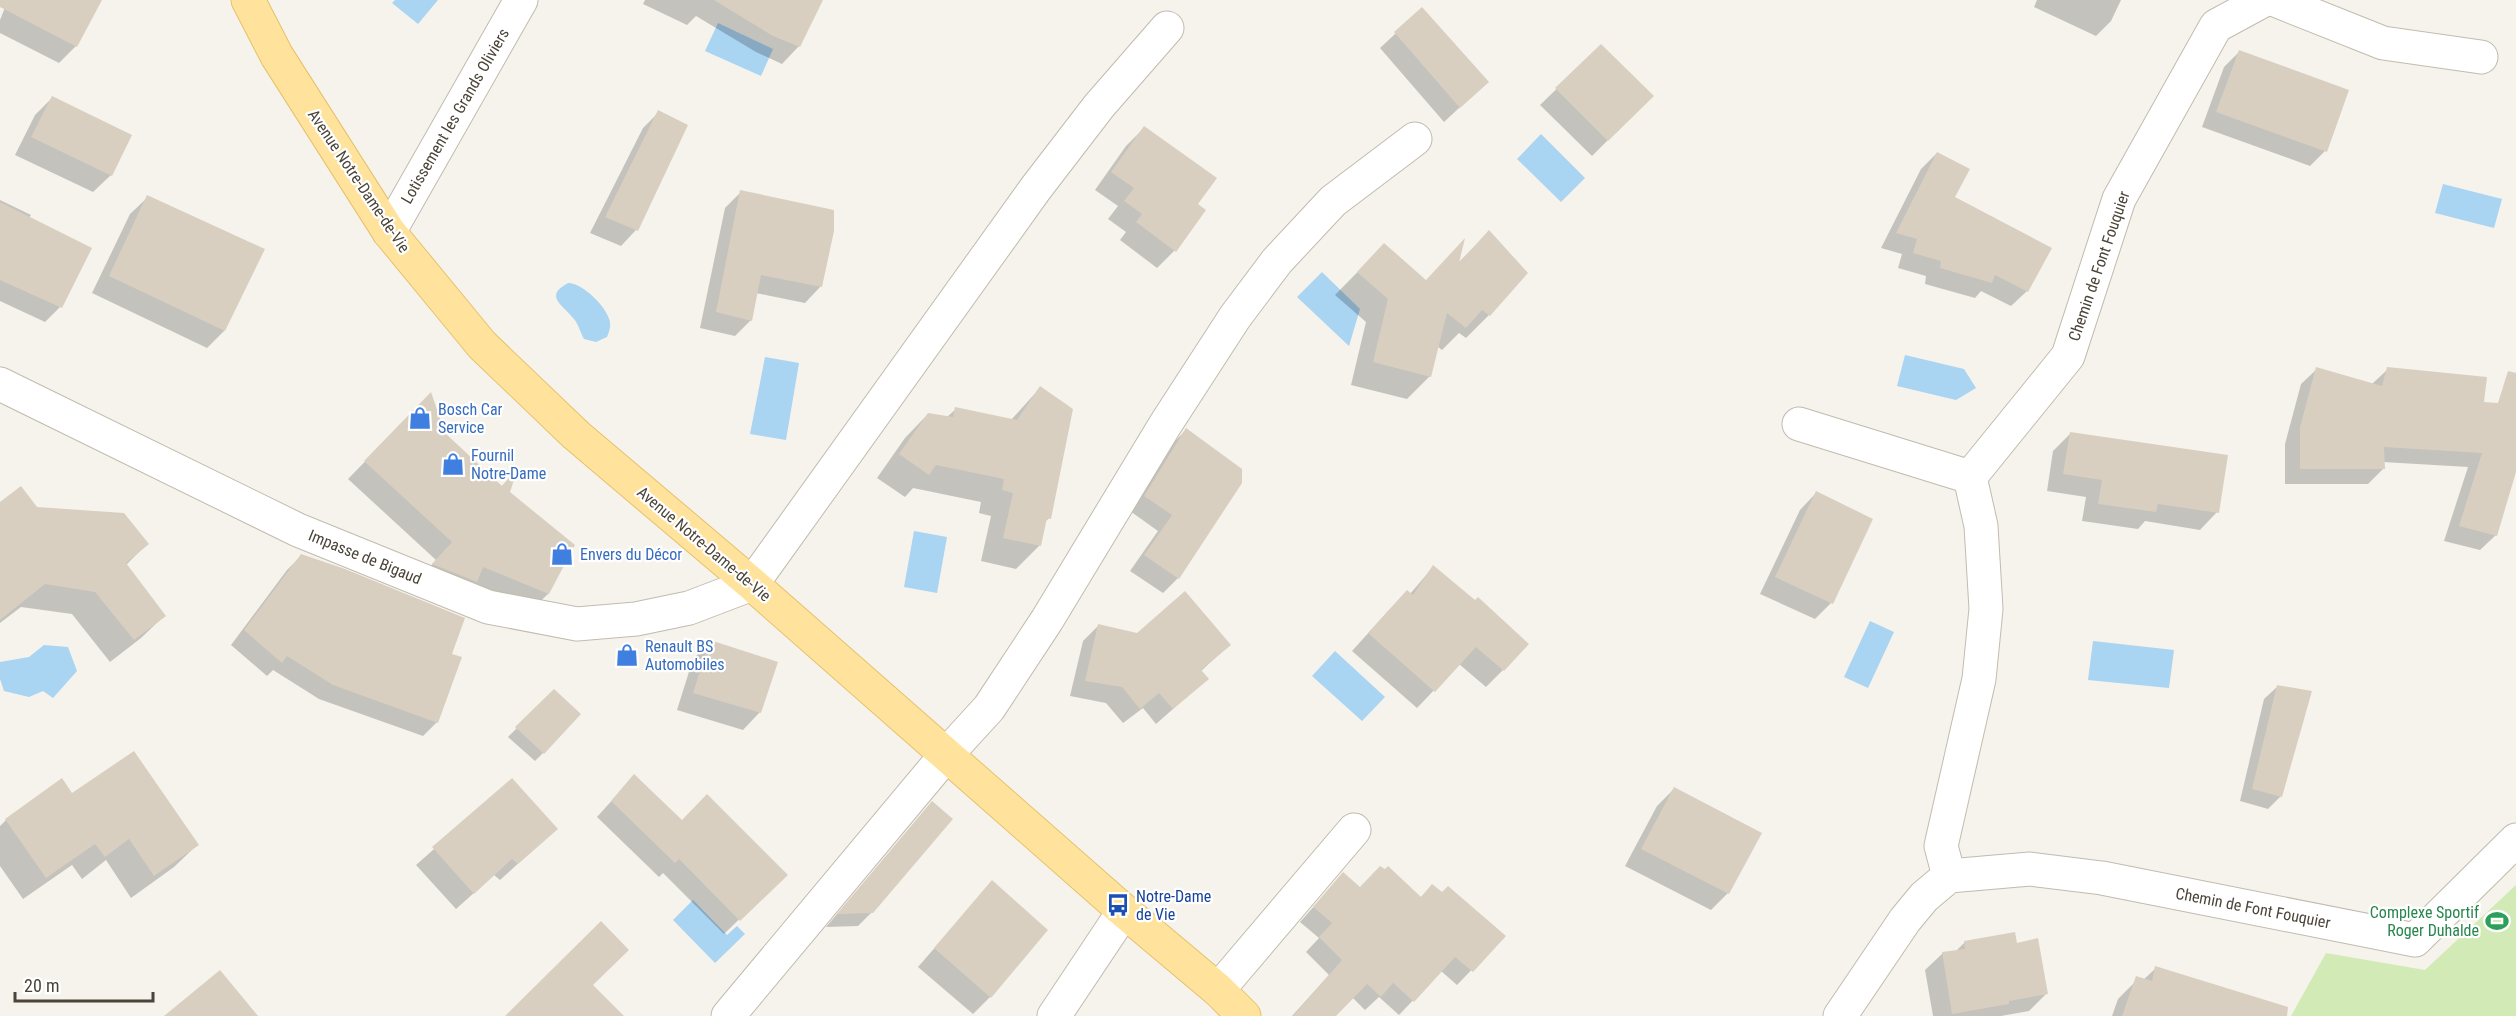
<svg xmlns="http://www.w3.org/2000/svg" width="2516" height="1016" viewBox="0 0 2516 1016" font-family="'Roboto Condensed',sans-serif">
<rect width="100%" height="100%" fill="#f6f3ec"/>
<path fill="#d2eab5" d="M2516,885V1016H2291L2326,953L2425,970Z"/>
<g fill="#a9d4f2">
<path d="M395,0H438L418,24L392,3Z"/>
<path d="M718,23L773,49L761,76L705,51Z"/>
<path d="M1541,134L1585,178L1561,202L1517,159Z"/>
<path d="M2443,184L2502,199L2494,228L2435,213Z"/>
<path d="M1322,272L1360,309L1349,346L1297,297Z"/>
<path d="M568,283C583,283 607,307 610,322C611,327 609,332 607,337L596,342L584,339C580,332 578,322 572,317C562,304 544,296 568,283Z"/>
<path d="M1905,355L1964,369L1976,388L1956,400L1897,386Z"/>
<path d="M765,357L799,363L786,440L750,434Z"/>
<path d="M914,531L947,537L937,593L904,587Z"/>
<path d="M1870,621L1894,632L1868,688L1844,677Z"/>
<path d="M2093,641L2174,650L2169,688L2088,680Z"/>
<path d="M44,645L68,647L77,671L53,698L43,691L29,697L4,691L0,679V662L29,657Z"/>
<path d="M1335,651L1385,697L1362,721L1312,676Z"/>
<path d="M693,900L727,935L737,926L745,934L715,963L673,920Z"/>
</g>
<g fill="#0003">
<path d="M8,0H87L76,46L59,63L0,33V20Z"/>
<path d="M645,0H821L799,46L782,64L756,52L696,16L687,25L643,4Z"/>
<path d="M2037,0H2121L2111,21L2096,36L2034,7Z"/>
<path d="M1422,9L1487,82L1444,122L1380,48Z"/>
<path d="M1601,46L1652,96L1592,156L1540,105Z"/>
<path d="M2239,52L2325,151L2310,166L2202,127L2224,67Z"/>
<path d="M52,98L111,175L93,192L15,155L35,115Z"/>
<path d="M659,112L636,230L621,246L590,233L643,128Z"/>
<path d="M1144,128L1196,205L1174,251L1157,268L1120,240L1126,232L1108,219L1118,206L1095,190L1126,146Z"/>
<path d="M1937,153L1953,198L2027,291L2011,306L1981,291L1975,298L1925,284L1926,276L1898,268L1902,254L1881,248L1921,169Z"/>
<path d="M741,192L821,286L805,303L756,293L751,320L735,336L700,328L725,208Z"/>
<path d="M148,197L263,250L224,331L207,348L92,293L130,214Z"/>
<path d="M0,200L31,215L29,218L60,307L45,322L0,301Z"/>
<path d="M1489,232L1526,273L1489,315L1466,338L1459,333L1442,350L1437,346L1430,376L1407,399L1351,385L1366,322L1335,295L1384,245L1425,281L1457,264Z"/>
<path d="M2317,369L2372,384L2388,369L2482,403L2516,406V467L2496,535L2480,550L2444,541L2468,467L2383,462L2384,468L2368,484H2285V444L2301,384Z"/>
<path d="M1040,388L1049,518L1045,522L1040,545L1016,569L981,561L991,516L979,513L981,502L913,488L905,497L877,478L905,438L928,414L947,417L956,409L1011,420Z"/>
<path d="M430,395L443,434L501,487L515,472L508,493L573,545L548,594L530,611L417,582L436,560L348,479Z"/>
<path d="M1186,430L1178,578L1163,593L1130,571L1158,531L1130,511L1171,445Z"/>
<path d="M2070,434L2217,512L2200,530L2145,521L2138,529L2082,521L2086,497L2047,491L2053,451Z"/>
<path d="M1816,493L1831,603L1815,619L1760,594L1800,510Z"/>
<path d="M0,503L147,544L126,565L164,616L141,638L110,662L72,614L21,607L0,623Z"/>
<path d="M301,556L450,655L437,722L423,736L319,699L273,670L267,676L231,645L287,570Z"/>
<path d="M1433,567L1503,670L1486,687L1459,664L1417,708L1352,651L1390,609L1410,594Z"/>
<path d="M1099,625L1137,634L1229,645L1200,672L1207,679L1156,724L1143,708L1123,723L1106,703L1070,696L1083,641Z"/>
<path d="M711,641L760,712L743,730L677,710L693,659Z"/>
<path d="M2277,687L2281,796L2268,809L2240,801L2264,699Z"/>
<path d="M554,691L543,753L535,761L508,737Z"/>
<path d="M634,776L681,822L785,875L724,934L663,873L659,877L597,817Z"/>
<path d="M512,780L556,829L500,880L494,875L456,909L416,865Z"/>
<path d="M1674,789L1728,893L1711,910L1625,866L1657,806Z"/>
<path d="M72,795L197,845L174,867L131,898L106,860L82,879L72,865L23,899L0,866V826L6,820Z"/>
<path d="M932,803L872,912L858,926L826,927Z"/>
<path d="M1343,874L1359,889L1420,898L1432,886L1504,936L1457,985L1441,971L1399,1015L1379,997L1365,1010L1352,997L1334,1016H1292L1329,975L1306,952L1319,938L1300,922Z"/>
<path d="M992,882L990,997L973,1014L918,967Z"/>
<path d="M1965,942L2015,944L2046,994L2029,1011L2001,1016H1933L1925,970L1943,953L1956,951Z"/>
<path d="M2156,968L2240,1016H2112L2118,999L2135,982H2141Z"/>
</g>
<g fill="#d8cfc1">
<path d="M0,0H102L77,47L0,7Z"/>
<path d="M714,0H823L800,47L773,36Z"/>
<path d="M1422,7L1489,82L1460,108L1394,32Z"/>
<path d="M1601,44L1654,96L1608,141L1555,88Z"/>
<path d="M2239,50L2349,90L2327,152L2216,112Z"/>
<path d="M52,96L132,135L112,176L31,137Z"/>
<path d="M658,110L688,125L638,231L605,217Z"/>
<path d="M1144,126L1217,178L1198,204L1206,210L1176,252L1136,222L1142,214L1124,201L1134,188L1111,172Z"/>
<path d="M1937,152L1970,169L1955,197L2052,248L2028,292L1995,275L1992,283L1940,268L1941,261L1913,253L1917,239L1896,233Z"/>
<path d="M740,190L834,210V231L822,287L761,275L752,321L716,312Z"/>
<path d="M147,195L265,249L225,331L109,276Z"/>
<path d="M0,202L92,248L62,308L0,280Z"/>
<path d="M1489,230L1528,273L1490,316L1482,310L1466,328L1447,313L1431,377L1373,362L1388,299L1357,272L1384,243L1426,280L1465,238L1459,263Z"/>
<path d="M2316,367L2382,386L2387,367L2487,377L2484,402L2498,403L2508,371L2516,373V472L2497,536L2459,526L2482,453L2384,447L2385,469H2300V427Z"/>
<path d="M1040,386L1073,409L1051,519L1047,518L1041,546L1003,538L1013,493L1002,490L1004,479L936,465L929,475L899,454L928,413L953,417L955,407L1017,420Z"/>
<path d="M431,392L445,433L502,486L516,470L517,471L510,492L575,545L549,594L483,567L477,582L432,564L452,542L364,461Z"/>
<path d="M1186,428L1242,469V483L1179,579L1144,555L1172,515L1144,496Z"/>
<path d="M2070,432L2228,455L2219,513L2158,504L2156,512L2098,504L2102,480L2063,474Z"/>
<path d="M21,486L37,507L124,513L149,544L126,563L166,616L134,640L95,592L45,584L0,620V502Z"/>
<path d="M1816,491L1873,519L1833,604L1775,577Z"/>
<path d="M301,554L345,569L465,618L452,654L462,657L438,723L333,685L287,656L282,663L244,630Z"/>
<path d="M1433,565L1475,600L1478,597L1529,644L1504,671L1476,647L1435,692L1368,633L1407,590L1413,595Z"/>
<path d="M1185,591L1231,645L1201,670L1209,679L1173,709L1159,693L1140,709L1122,687L1085,681L1098,624L1137,633Z"/>
<path d="M710,640L778,662L761,713L693,693Z"/>
<path d="M2277,685L2312,691L2282,797L2252,789Z"/>
<path d="M554,689L581,714L544,754L515,727Z"/>
<path d="M134,751L199,845L154,876L129,839L105,857L95,844L46,878L5,819L62,778L72,793Z"/>
<path d="M634,774L682,820L707,794L788,875L740,921L679,859L675,863L611,801Z"/>
<path d="M512,778L558,829L518,864L512,859L474,894L432,847Z"/>
<path d="M1674,787L1762,833L1729,894L1641,849Z"/>
<path d="M932,801L953,819L873,913L837,914Z"/>
<path d="M1380,866L1385,869L1388,866L1421,897L1432,884L1442,892L1448,886L1506,936L1473,972L1455,957L1414,1002L1393,983L1381,997L1367,984L1336,1016H1293L1342,960L1319,937L1332,923L1313,907L1343,872L1360,887Z"/>
<path d="M992,880L1048,930L991,998L934,948Z"/>
<path d="M601,921L629,950L593,985L624,1016H505Z"/>
<path d="M2015,932L2017,943L2038,938L2048,994L2009,1001V1004L1952,1014L1942,952L1965,949L1964,941Z"/>
<path d="M2155,966L2288,1007L2287,1016H2122L2136,976L2152,981Z"/>
<path d="M220,970L258,1016H164Z"/>
</g>
<g fill="none" stroke-linecap="round" stroke-linejoin="round">
<g stroke="#c2bbae" stroke-width="35">
<g id="minor">
<path d="M2275,0L2383,43L2481,57"/>
<path d="M389,232L521,0"/>
<path d="M0,384L298,530L488,607L577,624L636,619L689,608L752,584L1036,188L1099,106L1167,28"/>
<path d="M1799,424L1970,477L1981,526L1986,609L1979,679L1941,846L1949,876"/>
<path d="M1970,477L2068,356L2119,199L2216,26L2264,0"/>
<path d="M1218,990L1354,830"/>
<path d="M728,1016L946,755L989,708L1047,620L1165,425L1235,317L1277,261L1333,201L1415,139"/>
<path d="M1054,1016L1124,911"/>
<path d="M1840,1016L1905,920L1924,897L1949,876L2030,869L2102,878L2415,940L2516,840"/>
</g>
</g>
<g stroke="#e6c16a" stroke-width="35">
<path id="major" d="M248,0L277,56L389,232L482,345L576,435L752,584L1124,911L1218,990L1244,1016"/>
</g>
<use href="#minor" stroke="#fff" stroke-width="33"/>
<use href="#major" stroke="#ffe39c" stroke-width="33"/>
</g>
<defs>
<g id="shop-bare" transform="scale(1.8)"><path d="M-5-2.5h2.3a2.7 3.5 0 0 1 5.4 0H5L5.5 6h-11ZM-1.5-2.5h3a1.5 2.3 0 0 0-3 0Z" fill="#3f7fe0" stroke="#fff" stroke-width="2.5" paint-order="stroke"/></g>
<g id="bus-bare" transform="scale(1.8)"><path d="M-5-6H5V4H4V6H2V4H-2V6H-4V4H-5ZM-3.5-4V0h7V-4ZM-3.5 1.2v1.5H-2V1.2ZM2 1.2v1.5H3.5V1.2Z" fill="#1a4fb4" stroke="#fff" stroke-width="2.5" paint-order="stroke"/></g>
<g id="stadium-bare" transform="scale(1.8)"><path d="M0-5a6.5 5 0 1 0 0 10a6.5 5 0 1 0 0-10ZM-3.5-1.8h7v3.6h-7Z" fill="#2e9e5b" stroke="#fff" stroke-width="2.5" paint-order="stroke"/></g>
</defs>
<g fill-rule="evenodd">
<use href="#shop-bare" x="420" y="418"/>
<use href="#shop-bare" x="453" y="464"/>
<use href="#shop-bare" x="562" y="554"/>
<use href="#shop-bare" x="627" y="655"/>
<use href="#bus-bare" x="1118" y="905"/>
<use href="#stadium-bare" x="2497" y="921"/>
</g>
<g text-anchor="middle" dominant-baseline="central" stroke-width="4.5" stroke-linejoin="round" paint-order="stroke">
<g font-size="16" fill="#4b4439" stroke="#fff">
<text transform="translate(455 116) rotate(-60)">Lotissement les Grands Oliviers</text>
<text transform="translate(359 181) rotate(56)">Avenue Notre-Dame-de-Vie</text>
<text transform="translate(2099 266) rotate(-71)">Chemin de Font Fouquier</text>
<text transform="translate(704 544) rotate(40)">Avenue Notre-Dame-de-Vie</text>
<text transform="translate(365 557) rotate(22)">Impasse de Bigaud</text>
<text transform="translate(2253 908) rotate(11)">Chemin de Font Fouquier</text>
</g>
<g font-size="16" fill="#366cbe" stroke="#fff" text-anchor="start">
<text x="438" y="409">Bosch Car<tspan x="438" dy="18">Service</tspan></text>
<text x="471" y="455">Fournil<tspan x="471" dy="18">Notre-Dame</tspan></text>
<text x="580" y="554">Envers du Décor</text>
<text x="645" y="646">Renault BS<tspan x="645" dy="18">Automobiles</tspan></text>
</g>
<g font-size="16" fill="#164399" stroke="#fff" text-anchor="start">
<text x="1136" y="896">Notre-Dame<tspan x="1136" dy="18">de Vie</tspan></text>
</g>
<g font-size="16" fill="#27864d" stroke="#fff" text-anchor="end">
<text x="2479" y="912">Complexe Sportif<tspan x="2479" dy="18">Roger Duhalde</tspan></text>
</g>
</g>
<path d="M15 992v9h138v-9" fill="none" stroke="#4b4439" stroke-width="3"/>
<text x="24" y="992" font-size="18" fill="#4b4439" stroke="#ffffff" stroke-width="4.5" paint-order="stroke">20 m</text>
</svg>
